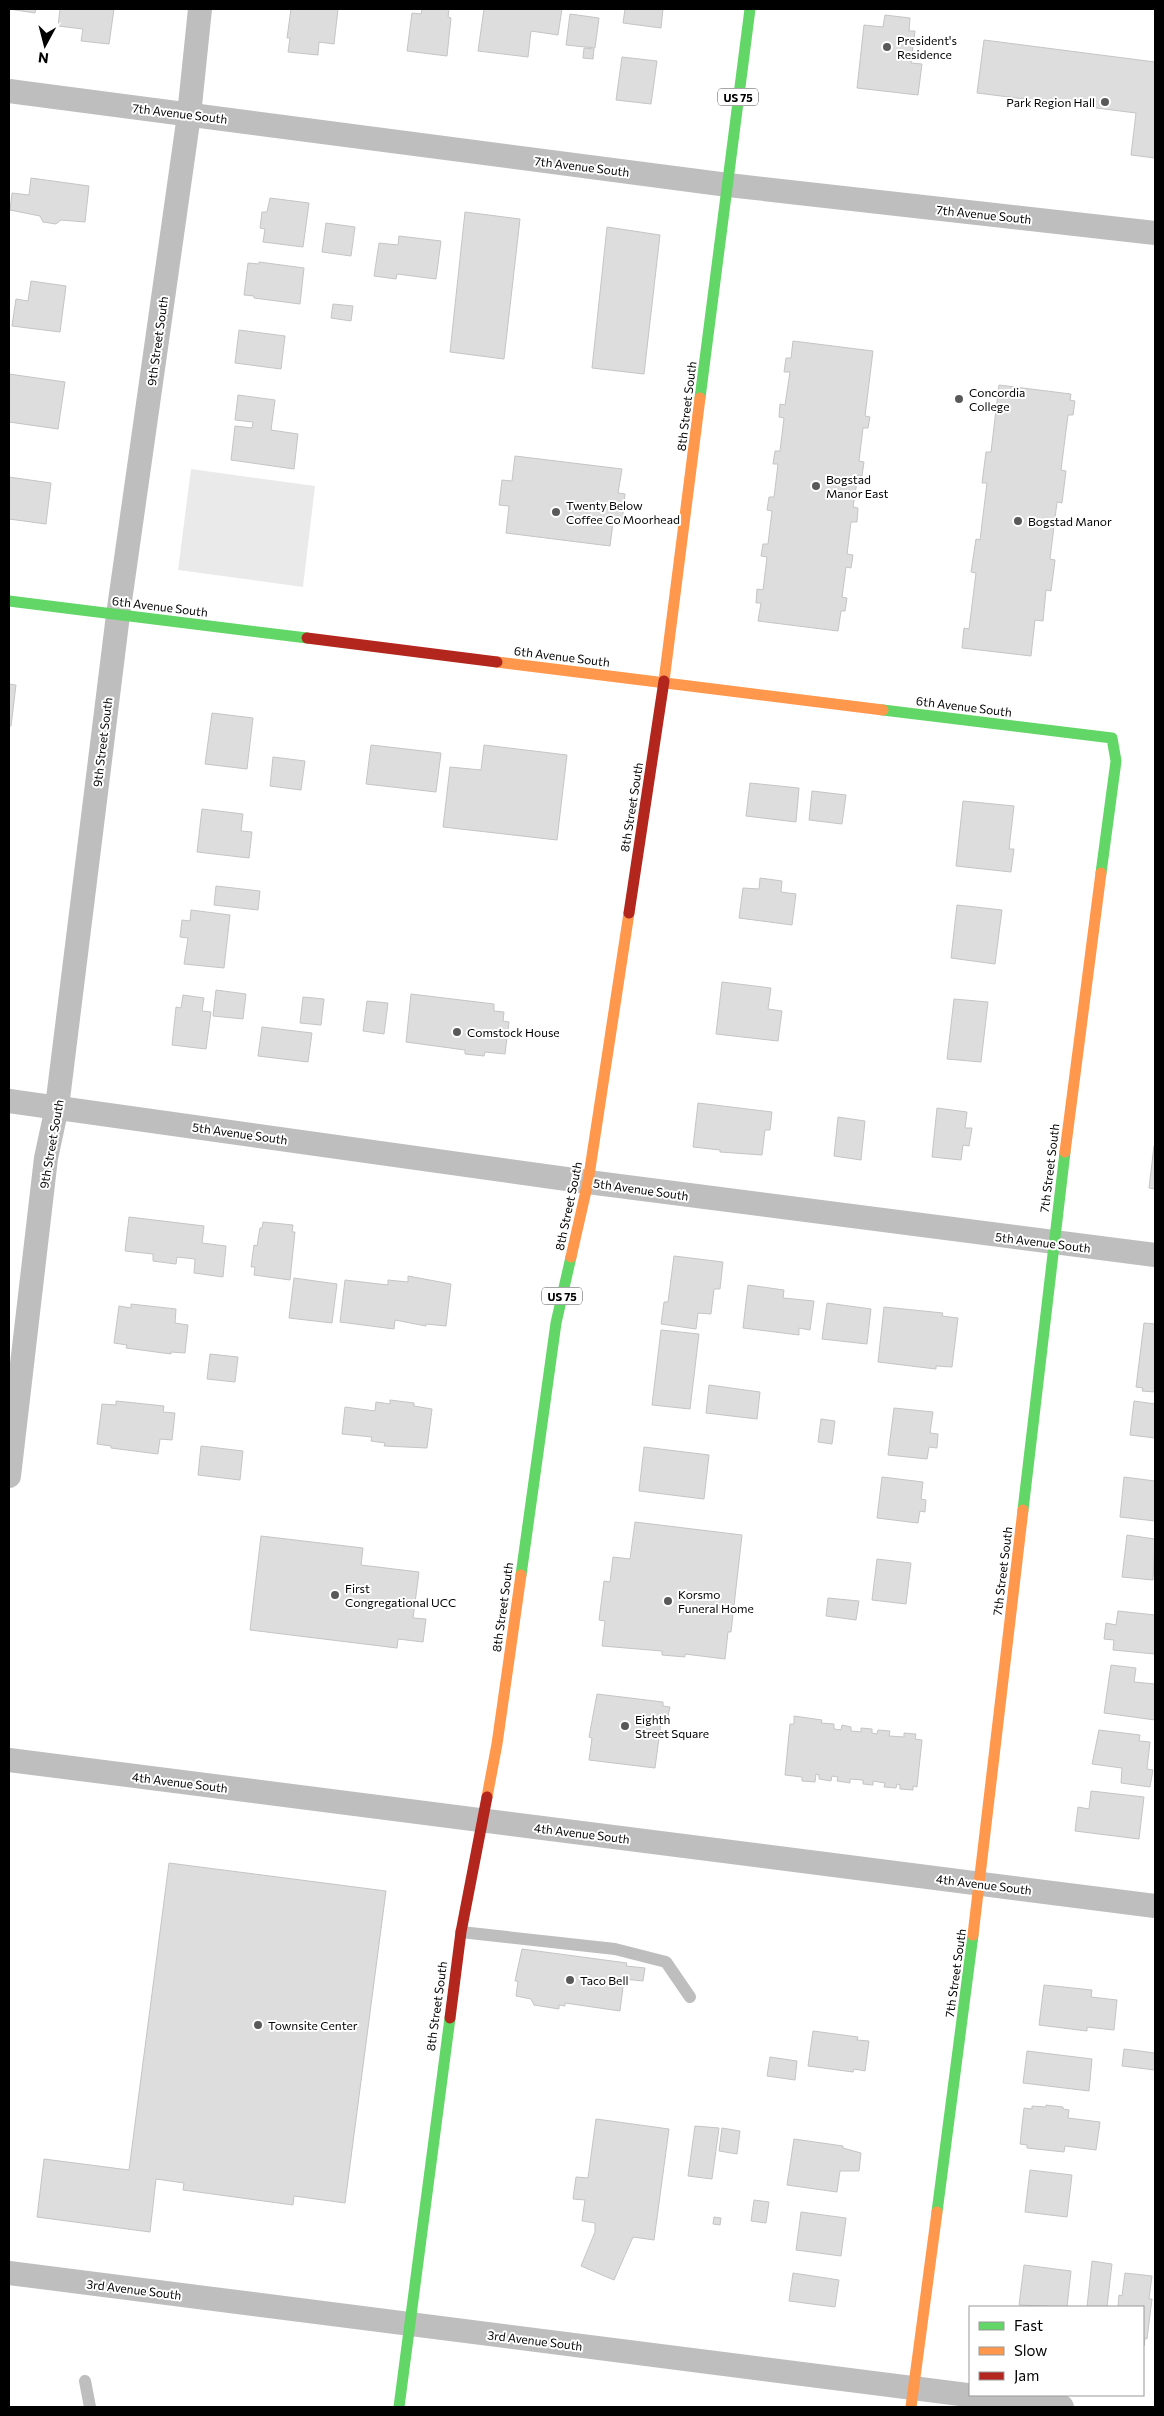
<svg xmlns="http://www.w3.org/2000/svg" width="1164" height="2416" viewBox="0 0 1164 2416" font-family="Commissioner,sans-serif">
<rect width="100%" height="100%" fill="#fff"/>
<path fill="#eaeaea" d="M191,469L315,486L303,587L178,570Z"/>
<g fill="#ddd" stroke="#c5c5c5">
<path d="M9,9H36L35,13Z"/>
<path d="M60,9H114L109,44L81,41L83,29L58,26Z"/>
<path d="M291,9H338L334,44L319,42L318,55L288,52L290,38H287Z"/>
<path d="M422,9H449L448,17L451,18L447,56L407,51L412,13L421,14Z"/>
<path d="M484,9H562L558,35L531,31L528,57L478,51Z"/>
<path d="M625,9H663L661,28L623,23Z"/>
<path d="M570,14L599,18L595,48L566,45Z"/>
<path d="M885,15L910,18L909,31H915L911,63L922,64L918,95L857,88L864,25L883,27Z"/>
<path d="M984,40L1155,62V158L1131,155L1136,113L977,93Z"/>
<path d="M584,48L594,49L593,59L583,58Z"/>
<path d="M622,57L657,61L651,104L616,100Z"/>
<path d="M31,178L89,186L85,222L61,220L56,224L43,222L40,216L10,210L12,193L29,195Z"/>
<path d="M270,198L309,203L303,247L263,242L265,229L260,228L262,212H267Z"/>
<path d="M465,212L520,219L504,359L450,352Z"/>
<path d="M326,223L355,227L351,256L322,252Z"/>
<path d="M607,227L660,235L644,374L592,368Z"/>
<path d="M399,236L441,241L436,279L397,274L396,279L374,276L379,243L398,245Z"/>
<path d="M259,262L304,268L300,304L254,298V296L244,295L248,263L259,264Z"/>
<path d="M31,281L66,286L60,332L12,326L16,299L28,301Z"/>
<path d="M333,304L353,306L351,321L331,318Z"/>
<path d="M239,330L285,336L281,369L235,363Z"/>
<path d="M793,341L873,351L865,416L870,417L868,428H863L859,461L864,462L862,476L858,475L853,507L858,508L857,522H851L847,554L853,555L851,568L846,567L842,597L847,598L845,611H841L838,631L758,621L761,603H756L757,589L763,590L767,557L761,556L763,544H768L772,511L767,510L769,497H774L778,464H773L775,451H780L784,418L779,417L780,404L785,405L790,372H784L786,358H791Z"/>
<path d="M9,374L65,382L58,429L9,422Z"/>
<path d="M999,385L1071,394L1070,400L1075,401L1073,415H1068L1061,470L1066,471L1062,503L1057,502L1050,559L1055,560L1051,591L1046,590L1043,621L1035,620L1031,656L962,648L964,628L969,629L976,573L971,572L976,539L980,540L987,483H982L986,452H991Z"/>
<path d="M238,395L275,400L271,430L298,434L294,469L231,460L235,426L252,428L253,422L235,420Z"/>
<path d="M515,456L622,469L618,493L625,494L622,524L613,523L610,546L506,533L509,506L499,505L502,480L512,481Z"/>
<path d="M9,477L51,483L46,524L9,519Z"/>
<path d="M9,684L16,685L11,726H9Z"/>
<path d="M212,713L253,718L247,769L205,764Z"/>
<path d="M371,745L441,753L436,792L366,784Z"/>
<path d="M484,745L567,755L557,840L443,827L450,767L481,770Z"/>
<path d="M273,757L305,761L301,790L270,786Z"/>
<path d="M750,783L799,788L796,822L746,816Z"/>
<path d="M812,791L846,795L842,824L809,820Z"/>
<path d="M963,801L1014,806L1009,849H1014L1011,872L956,866Z"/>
<path d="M202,809L243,814L241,831L252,832L249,858L197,852Z"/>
<path d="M760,878L782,881L781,892L796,894L792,925L739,918L743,888L759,889Z"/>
<path d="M216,886L260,891L258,910L214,905Z"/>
<path d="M957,905L1002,910L995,964L951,958Z"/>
<path d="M191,910L230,915L224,968L184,964L188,938L180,937L182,920L190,921Z"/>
<path d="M722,982L771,988L768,1009L782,1011L778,1041L716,1034Z"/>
<path d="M216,990L246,994L243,1019L213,1016Z"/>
<path d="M411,994L494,1004V1011L504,1012L503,1021L509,1022L505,1054L485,1052L484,1056L465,1054V1050L406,1042Z"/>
<path d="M183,995L204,998L202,1011L211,1012L206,1049L172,1045L176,1007L181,1008Z"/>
<path d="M303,997L324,999L321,1025L300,1023Z"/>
<path d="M954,999L988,1002L981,1062L947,1059Z"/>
<path d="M367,1001L388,1003L384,1034L363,1031Z"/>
<path d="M262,1027L312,1033L308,1062L258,1056Z"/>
<path d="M698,1103L772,1112L770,1130H765L762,1155L720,1152V1150L693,1147Z"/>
<path d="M937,1108L967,1112L965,1128H972L969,1146L963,1145L961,1160L932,1157Z"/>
<path d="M838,1117L865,1121L861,1160L834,1156Z"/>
<path d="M1154,1146L1155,1147V1189L1149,1188Z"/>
<path d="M129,1217L204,1226L202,1243L226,1246L223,1277L194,1273L195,1259L177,1257L176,1264L153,1261V1254L125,1251Z"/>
<path d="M263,1222L293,1225L292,1232H295L290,1280L254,1275L255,1267H251L254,1245L257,1246L260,1228H262Z"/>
<path d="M674,1256L723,1262L720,1289H714L711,1314L698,1313L696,1329L661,1324L664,1302H668Z"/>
<path d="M408,1276L451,1284L446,1326L426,1324V1326L395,1320L394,1329L340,1322L345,1280L388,1285V1280L408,1282Z"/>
<path d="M294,1278L337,1284L332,1323L289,1318Z"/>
<path d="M748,1285L784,1290L783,1298L814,1301L810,1330L799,1328V1335L743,1328Z"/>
<path d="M827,1303L871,1309L867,1344L822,1339Z"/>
<path d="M131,1304L176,1309L175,1323L188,1325L185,1353L171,1352V1354L126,1348L127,1345L114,1343L119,1306L131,1308Z"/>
<path d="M884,1307L943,1313L942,1316L958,1318L952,1367L936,1366V1369L878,1362Z"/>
<path d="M1144,1323L1155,1324V1392L1142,1391L1143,1388L1136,1387Z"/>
<path d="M661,1330L699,1334L690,1409L652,1405Z"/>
<path d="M210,1354L238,1357L235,1382L207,1379Z"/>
<path d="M709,1385L760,1392L757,1419L706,1413Z"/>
<path d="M390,1400L414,1403V1406L432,1409L427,1448L384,1446L385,1443L371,1441L372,1437L342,1434L345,1407L375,1411L376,1402L390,1404Z"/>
<path d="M116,1401L164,1406L163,1412L175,1413L172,1440L160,1439L158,1454L111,1448V1446L97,1444L102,1404L116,1405Z"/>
<path d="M1134,1401L1155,1404V1444V1438L1130,1435Z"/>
<path d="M894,1408L933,1412L930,1433L938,1434L937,1448L929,1447L927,1459L888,1455Z"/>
<path d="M821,1419L835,1421L832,1444L818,1442Z"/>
<path d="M201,1446L243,1451L240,1480L198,1475Z"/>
<path d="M644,1447L709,1455L704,1499L639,1491Z"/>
<path d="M882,1477L923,1482L921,1499L926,1500L925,1512L920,1511L918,1523L877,1518Z"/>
<path d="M1124,1477L1155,1481V1521L1120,1517Z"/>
<path d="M635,1522L742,1535L731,1632H728L725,1659L685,1654V1657L662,1655V1651L602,1646L605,1621L599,1620L604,1581L610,1582L613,1557L630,1559Z"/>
<path d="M1127,1535L1155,1539L1153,1580L1122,1577Z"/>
<path d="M261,1536L363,1548L361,1565L419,1572L413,1618L426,1619L423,1642L398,1639L397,1648L250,1630Z"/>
<path d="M877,1559L911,1563L906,1604L872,1600Z"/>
<path d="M828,1598L859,1601L856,1620L826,1616Z"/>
<path d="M1118,1611L1155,1615V1654L1113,1650L1114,1640L1104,1639L1106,1623L1116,1625Z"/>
<path d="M1111,1665L1136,1668L1134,1682L1155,1684V1720L1104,1713Z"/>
<path d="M597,1694L663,1702V1706L670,1707L668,1716L662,1715L655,1768L589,1760L592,1738L589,1737Z"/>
<path d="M794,1716L822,1720L821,1723L834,1724V1729L841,1730L842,1725L851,1727V1731L861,1732V1728L872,1729V1733L877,1734L878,1730L890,1731L889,1736L904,1737V1733L916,1734L915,1739L922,1740L917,1787L913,1786V1790L900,1789V1785L897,1784L896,1788L884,1787L885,1783L873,1781V1785L863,1784V1780L850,1779V1783L837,1781L838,1777L832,1776L831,1781L819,1779V1775L816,1774L815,1782L802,1781V1777L785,1775L790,1724H794Z"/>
<path d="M1099,1730L1140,1735L1139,1741L1150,1742L1147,1769L1153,1770L1150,1787L1121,1783L1122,1768L1092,1764Z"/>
<path d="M1091,1791L1144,1797L1139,1839L1075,1831L1078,1807L1089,1809Z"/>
<path d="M169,1863L386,1891L345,2203L294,2196L293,2205L183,2190L184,2183L156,2179L150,2232L37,2217L44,2159L129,2170Z"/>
<path d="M522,1949L627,1963L626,1966L645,1968L643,1981L624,1979L620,2011L565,2003V2006L559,2005V2009L534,2005L531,1999L516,1996L518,1981H515Z"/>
<path d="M1044,1985L1092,1990L1091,1997L1117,2000L1114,2030L1087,2027V2031L1039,2025Z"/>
<path d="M813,2031L858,2037L857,2040L869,2041L865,2071L854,2069L853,2072L808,2066Z"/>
<path d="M1124,2049L1155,2053V2070L1122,2066Z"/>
<path d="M1027,2051L1092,2059L1089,2091L1023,2083Z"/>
<path d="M770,2057L797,2061L795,2080L767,2076Z"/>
<path d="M1046,2105L1063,2107V2109L1069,2110L1068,2118L1100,2122L1096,2150L1065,2146L1064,2152L1027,2148V2145L1020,2144L1024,2108L1032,2109V2106L1046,2107Z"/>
<path d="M596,2119L669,2129L654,2240L633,2237L614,2280L581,2266L595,2232V2223L582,2221L585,2200L573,2199L576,2177L588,2178Z"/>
<path d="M695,2126L719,2128L712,2179L688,2176Z"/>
<path d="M722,2128L740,2131L737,2154L719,2151Z"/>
<path d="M794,2139L843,2146V2148L861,2153L859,2171H840L837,2192L787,2185Z"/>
<path d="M1030,2170L1072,2175L1067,2217L1025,2212Z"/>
<path d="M754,2200L769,2202L766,2223L751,2221Z"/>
<path d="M801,2212L846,2218L841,2256L796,2250Z"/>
<path d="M714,2217L721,2218L720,2225L713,2224Z"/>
<path d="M1092,2261L1112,2264L1107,2307H1087Z"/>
<path d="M1024,2265L1071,2271L1067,2307L1019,2305Z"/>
<path d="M793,2273L839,2280L835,2307L789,2301Z"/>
<path d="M1125,2273L1152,2276L1149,2299H1152L1147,2339L1145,2338L1144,2346L1143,2307H1118L1119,2295L1122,2296Z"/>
</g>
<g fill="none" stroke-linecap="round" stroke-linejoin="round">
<g stroke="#bebebe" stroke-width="12">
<path d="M461,1932L615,1949L666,1962L690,1997"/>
<path d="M85,2381L90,2407"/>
</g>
<g stroke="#bebebe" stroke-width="24">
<path d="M9,91L728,185L1155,233"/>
<path d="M9,1101L588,1182L1155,1255"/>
<path d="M9,1476L46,1158L57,1107L118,615L189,115L200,9"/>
<path d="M9,1760L1155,1906"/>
<path d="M9,2273L1062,2407"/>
</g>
<g stroke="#63d668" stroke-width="11">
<path d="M700,398L750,9"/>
<path d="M9,601L307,638"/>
<path d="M883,710L1112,738L1116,761L1101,873"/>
<path d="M1023,1510L1065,1152"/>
<path d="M521,1575L556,1323L571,1257"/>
<path d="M937,2212L973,1935"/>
<path d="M399,2407L450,2018"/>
</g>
<g stroke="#ff974d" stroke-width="11">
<path d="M497,662L883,710"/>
<path d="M664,681L700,398"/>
<path d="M1065,1152L1101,873"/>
<path d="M571,1257L588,1182L629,913"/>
<path d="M487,1797L497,1744L521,1575"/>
<path d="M973,1935L1023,1510"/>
<path d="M911,2407L937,2212"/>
</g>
<g stroke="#b3261e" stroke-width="11">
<path d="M307,638L497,662"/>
<path d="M629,913L664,681"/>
<path d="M450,2018L461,1932L487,1797"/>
</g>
</g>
<g fill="#595959" stroke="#fff" stroke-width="2">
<circle cx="887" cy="47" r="5"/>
<circle cx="1105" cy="102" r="5"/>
<circle cx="959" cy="399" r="5"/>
<circle cx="816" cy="486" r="5"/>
<circle cx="556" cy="512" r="5"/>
<circle cx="1018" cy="521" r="5"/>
<circle cx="457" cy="1032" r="5"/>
<circle cx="335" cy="1595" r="5"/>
<circle cx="668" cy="1601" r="5"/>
<circle cx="625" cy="1726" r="5"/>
<circle cx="570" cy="1980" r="5"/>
<circle cx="258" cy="2025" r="5"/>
</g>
<g text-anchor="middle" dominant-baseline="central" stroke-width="4" stroke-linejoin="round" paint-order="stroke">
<g fill="#fff" stroke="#4c4c4c" stroke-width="1">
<rect x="718" y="88.5" width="40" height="17" rx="4"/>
<rect x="542" y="1287.5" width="40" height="17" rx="4"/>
</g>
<g font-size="11" font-weight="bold" fill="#000">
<text x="738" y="97">US 75</text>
<text x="562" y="1296">US 75</text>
</g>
<g font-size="12" fill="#000" stroke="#fff" text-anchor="start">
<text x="897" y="40">President's<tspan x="897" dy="14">Residence</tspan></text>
<text x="1095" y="102" text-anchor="end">Park Region Hall</text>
<text x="969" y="392">Concordia<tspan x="969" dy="14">College</tspan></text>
<text x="826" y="479">Bogstad<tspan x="826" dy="14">Manor East</tspan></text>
<text x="566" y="505">Twenty Below<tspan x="566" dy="14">Coffee Co Moorhead</tspan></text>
<text x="1028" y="521">Bogstad Manor</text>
<text x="467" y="1032">Comstock House</text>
<text x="345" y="1588">First<tspan x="345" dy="14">Congregational UCC</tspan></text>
<text x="678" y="1594">Korsmo<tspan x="678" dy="14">Funeral Home</tspan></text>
<text x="635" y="1719">Eighth<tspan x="635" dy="14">Street Square</tspan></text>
<text x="580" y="1980">Taco Bell</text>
<text x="268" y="2025">Townsite Center</text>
</g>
<g font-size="12" fill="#000" stroke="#fff">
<text transform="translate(180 113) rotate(7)">7th Avenue South</text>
<text transform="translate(582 166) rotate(7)">7th Avenue South</text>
<text transform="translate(984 214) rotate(6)">7th Avenue South</text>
<text transform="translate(157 341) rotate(-82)">9th Street South</text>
<text transform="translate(686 406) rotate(-83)">8th Street South</text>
<text transform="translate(160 606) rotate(7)">6th Avenue South</text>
<text transform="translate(562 656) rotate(7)">6th Avenue South</text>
<text transform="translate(964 706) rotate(7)">6th Avenue South</text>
<text transform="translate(102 742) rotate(-83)">9th Street South</text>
<text transform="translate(631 807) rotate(-81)">8th Street South</text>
<text transform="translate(240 1133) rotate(8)">5th Avenue South</text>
<text transform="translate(51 1144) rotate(-80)">9th Street South</text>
<text transform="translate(1049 1168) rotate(-83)">7th Street South</text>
<text transform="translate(641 1189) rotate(8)">5th Avenue South</text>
<text transform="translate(568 1206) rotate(-78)">8th Street South</text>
<text transform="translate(1043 1242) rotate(7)">5th Avenue South</text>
<text transform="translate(1002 1571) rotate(-83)">7th Street South</text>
<text transform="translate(502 1607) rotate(-82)">8th Street South</text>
<text transform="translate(180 1782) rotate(7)">4th Avenue South</text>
<text transform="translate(582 1833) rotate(7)">4th Avenue South</text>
<text transform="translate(984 1884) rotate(7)">4th Avenue South</text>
<text transform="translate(955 1973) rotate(-82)">7th Street South</text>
<text transform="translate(436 2006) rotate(-82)">8th Street South</text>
<text transform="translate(134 2289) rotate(7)">3rd Avenue South</text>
<text transform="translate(535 2340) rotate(7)">3rd Avenue South</text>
</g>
</g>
<rect width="1164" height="2416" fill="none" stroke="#000000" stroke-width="20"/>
<rect x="969" y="2306" width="175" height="90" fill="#ffffff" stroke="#999999"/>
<rect x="979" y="2322" width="25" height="8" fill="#63d668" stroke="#999999"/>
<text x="1014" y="2331" font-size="15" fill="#000000">Fast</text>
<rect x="979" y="2347" width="25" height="8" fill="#ff974d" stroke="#999999"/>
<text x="1014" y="2356" font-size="15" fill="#000000">Slow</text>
<rect x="979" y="2372" width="25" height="8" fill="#b3261e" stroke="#999999"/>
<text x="1014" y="2381" font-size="15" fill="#000000">Jam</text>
<g transform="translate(45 45) rotate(187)" stroke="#ffffff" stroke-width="4" paint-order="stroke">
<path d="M0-4L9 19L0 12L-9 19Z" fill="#000000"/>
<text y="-8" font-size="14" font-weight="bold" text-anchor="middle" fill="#000000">N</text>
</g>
</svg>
